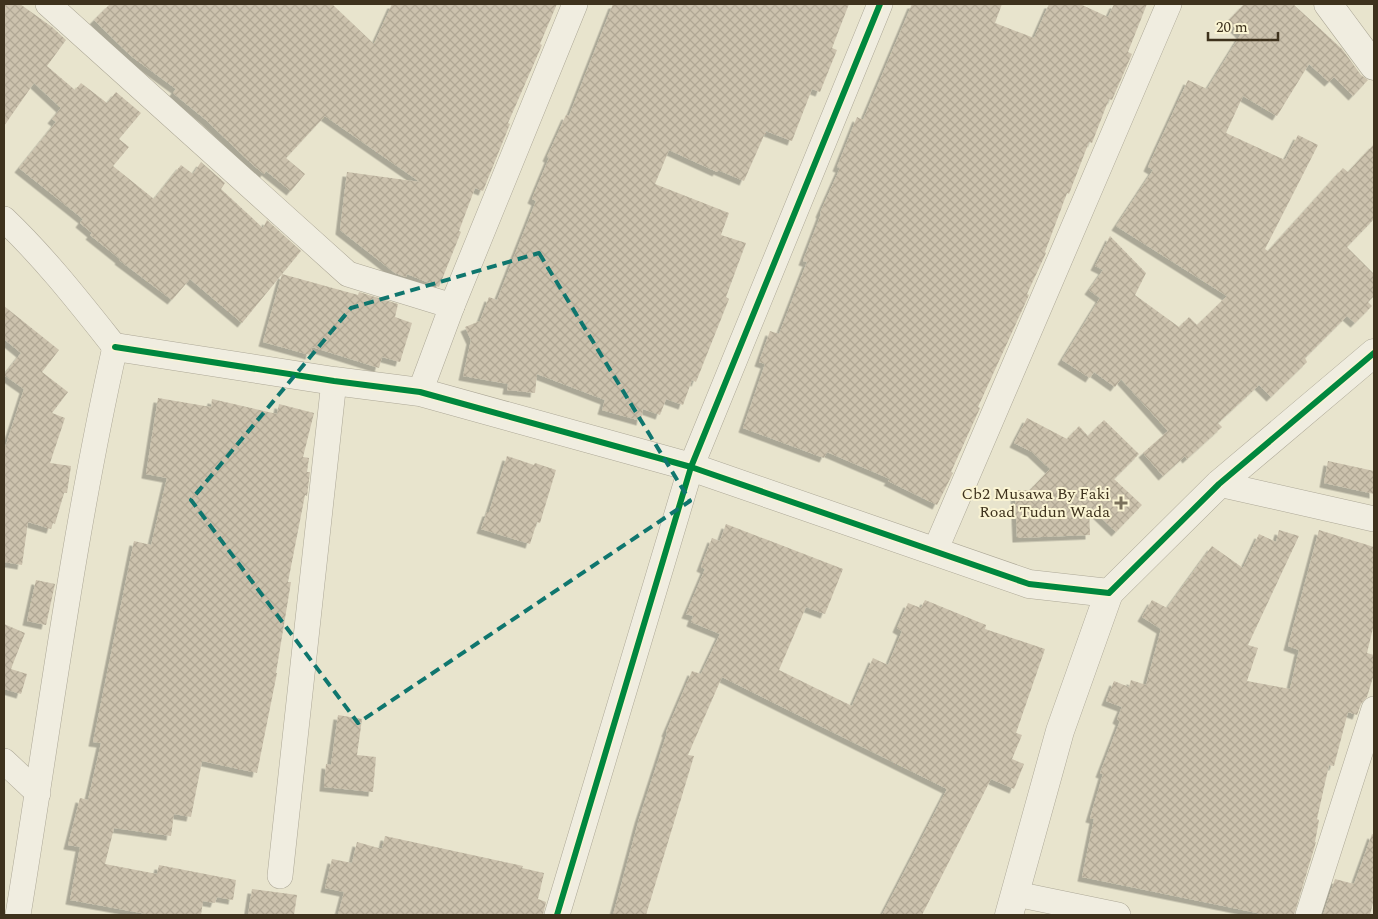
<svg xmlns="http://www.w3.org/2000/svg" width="1378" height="919" viewBox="0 0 1378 919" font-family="Spectral,serif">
<defs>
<pattern id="building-cross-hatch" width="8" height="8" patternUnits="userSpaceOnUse" patternTransform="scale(1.25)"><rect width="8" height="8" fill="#ccc2ad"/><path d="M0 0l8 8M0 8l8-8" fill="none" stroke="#b0a794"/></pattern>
<filter id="shadow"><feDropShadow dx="-4.5" dy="4.5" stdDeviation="0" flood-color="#0004"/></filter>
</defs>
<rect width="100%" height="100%" fill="#e8e4cd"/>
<g fill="url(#building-cross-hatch)" filter="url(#shadow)">
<path d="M4,4H20L52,27L66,40L47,66L75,90L81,83L107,103L116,92L141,113L119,139L129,147L113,166L154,199L181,165L193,174L201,162L225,183L221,189L263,228L267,220L301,251L242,323L190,279L172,300L119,260L120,259L90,235L92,233L80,223L83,219L19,168L56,122L52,119L61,108L34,83L4,126Z"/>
<path d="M110,4H332L374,44L392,4H557L540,44L542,45L508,123L510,124L483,191L475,188L459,231L461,232L439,287L407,274L406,277L395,273L340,230L347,172L420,182L325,116L286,158L305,174L291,191L266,171L264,174L253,165L206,120L173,93L176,89L131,56L94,20Z"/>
<path d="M613,4H849L832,48L837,50L820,92L812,89L792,141L766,131L744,181L718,170L717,172L669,150L655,184L729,213L721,235L746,243L726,297L729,299L696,382L692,380L683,405L666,399L660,415L643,409L641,421L602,410L605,400L537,374L535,393L507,390L508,384L463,376L471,340L465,327L480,321L489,297L497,300L536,201L532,199L549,158L547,157L566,115L569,116Z"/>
<path d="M912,4H1002L995,23L1034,38L1049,4H1080L1108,17L1114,4H1147L1128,52L1132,54L1112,100L1109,99L1092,143L1089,142L1069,194L1067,193L1045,252L1046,253L1027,294L1029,295L978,407L980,408L951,472L953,473L937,505L888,481L890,479L827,452L824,458L743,428L765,364L759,362L770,331L779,334L807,262L803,261L821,214L820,213L840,168L837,167L857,117L863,120Z"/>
<path d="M1244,4H1293L1342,49L1361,75L1368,80L1353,96L1334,77L1329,82L1309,64L1277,116L1243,96L1226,133L1285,160L1298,135L1318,145L1265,249L1268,251L1343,168L1348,172L1374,144V219L1347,247L1374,274V296L1368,302L1372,306L1355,323L1347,316L1305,358L1307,362L1271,397L1259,385L1218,423L1222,427L1187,459L1185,456L1163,476L1143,453L1168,431L1121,379L1115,387L1094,372L1090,378L1062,360L1100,298L1089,290L1103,270L1095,266L1110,236L1146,273L1135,295L1179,327L1189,317L1197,325L1227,296L1116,226L1153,170L1148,167L1188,80L1207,89L1241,34L1228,21Z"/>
<path d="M282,274L358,295L359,292L398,304L395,317L412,323L400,362L382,357L379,368L312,347L310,355L263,342Z"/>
<path d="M4,306L59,350L42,372L68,392L52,413L65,418L50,463L71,466L67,493H64L55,524L53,523L51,529L28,522L22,565L4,562V451L24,389L4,375L21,353L4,339Z"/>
<path d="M158,398L211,407L212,399L277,414L279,404L314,413L303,457L309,458L307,472H310L307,496L305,495L288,582H291L276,673H277L257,773L202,761L191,817L174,814L171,836L114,828L105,864L157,874L159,865L236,880L233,900L217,897L215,903L203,901L201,915H152L70,900L80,847L68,845L80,798L88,800L101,743L93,742L134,541L151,545L167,478L146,474Z"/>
<path d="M1027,418L1067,439L1079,426L1088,436L1104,420L1139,454L1114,479L1142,505L1116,532L1089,506L1090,535L1017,538L1015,490H1030L1050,469L1032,452L1014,443Z"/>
<path d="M507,456L534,465L535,463L556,470L540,523L537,522L530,544L481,529L487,512H489Z"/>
<path d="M1328,461L1374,471V494L1324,483Z"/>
<path d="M726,524L843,569L825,614L806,607L779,670L852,706L873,658L888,665L902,631L897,628L908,603L921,608L925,600L986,625L985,629L1045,649L1016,733L1022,735L1012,759L1024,764L1014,789L991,779L922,915H882L947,789L722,677L688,755L694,756L646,915H613L639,819L667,733L666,732L692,671L701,674L720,634L691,622L693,616L686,614L705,569L701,567L712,538L720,541Z"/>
<path d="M1279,530L1299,536L1248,645L1258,648L1247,681L1290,689L1299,650L1288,646L1319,530L1374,547V624L1367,653L1374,655V674L1367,697L1361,704L1357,715L1348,712L1334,766L1329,765L1317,819L1319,820L1315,842H1316L1294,915H1267L1082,877L1094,819L1090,818L1103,774L1100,773L1120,721L1117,719L1122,707L1106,701L1114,681L1129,687L1131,680L1146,685L1161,629L1142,617L1152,600L1167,608L1212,546L1243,568L1259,534L1276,542Z"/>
<path d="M36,580L55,584L46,625L27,621Z"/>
<path d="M4,624L25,633L11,669L27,674L21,694L4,689Z"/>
<path d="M338,715L362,719L357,755L376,757L373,792L324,787L326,764L331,765Z"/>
<path d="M1372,834L1374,835V899L1370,915H1323L1335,879L1354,884Z"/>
<path d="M385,836L523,866L522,868L544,873L538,899L546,902L543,915H338L344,892L325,888L332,859L352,863L357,842L382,849Z"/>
<path d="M252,889L297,895L294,915H248Z"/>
</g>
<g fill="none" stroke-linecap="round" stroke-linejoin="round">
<g stroke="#ada897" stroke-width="26">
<g id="minor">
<path d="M48,4L348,274L452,306"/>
<path d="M4,219C45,258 80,303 115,347C73,534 49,726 18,915"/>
<path d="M420,392L452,306L575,4"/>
<path d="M1219,484L1374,519"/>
<path d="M935,551L1169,4"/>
<path d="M4,761L38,793"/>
<path d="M280,876L334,381"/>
<path d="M1016,894L1118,915"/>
<path d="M557,915L691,467L880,4"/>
<path d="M1308,915L1374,709"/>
</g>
</g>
<g stroke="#ada897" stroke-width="29">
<g id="tertiary">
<path d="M1328,4L1374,66"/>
<path d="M115,347L334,381L420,392L691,467L1029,584L1109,593L1219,484L1374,353"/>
<path d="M1009,915L1060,731L1109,593"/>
</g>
</g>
<use href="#minor" stroke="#f0ede0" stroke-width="25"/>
<use href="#tertiary" stroke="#f0ede0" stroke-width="28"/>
<g stroke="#faf4d3" stroke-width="9">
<g id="cycleway">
<path d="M115,347L334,381L420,392L691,467L1029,584L1109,593L1219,484L1374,353"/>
<path d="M557,915L691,467L880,4"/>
</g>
</g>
<use href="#cycleway" stroke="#00873e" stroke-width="6"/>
</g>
<path fill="none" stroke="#0f766e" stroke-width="4" stroke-dasharray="10 6" stroke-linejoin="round" d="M539,253L690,501L358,723L191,500L351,308Z"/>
<path fill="#7a705b" stroke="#faf4d3" stroke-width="2" d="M1118.5 495.5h5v5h5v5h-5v5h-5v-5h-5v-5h5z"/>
<g text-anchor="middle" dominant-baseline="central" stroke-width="4" stroke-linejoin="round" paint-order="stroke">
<g font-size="16" fill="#3e321d" stroke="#faf4d3" text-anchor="end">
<text x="1110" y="494">Cb2 Musawa By Faki<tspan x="1110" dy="18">Road Tudun Wada</tspan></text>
</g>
</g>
<rect width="1378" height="919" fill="none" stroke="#3e321d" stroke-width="10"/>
<path d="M1208 32v8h70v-8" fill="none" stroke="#3e321d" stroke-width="2.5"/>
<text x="1216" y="32" font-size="15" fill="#3e321d" stroke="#faf4d3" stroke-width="4" paint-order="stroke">20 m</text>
</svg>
